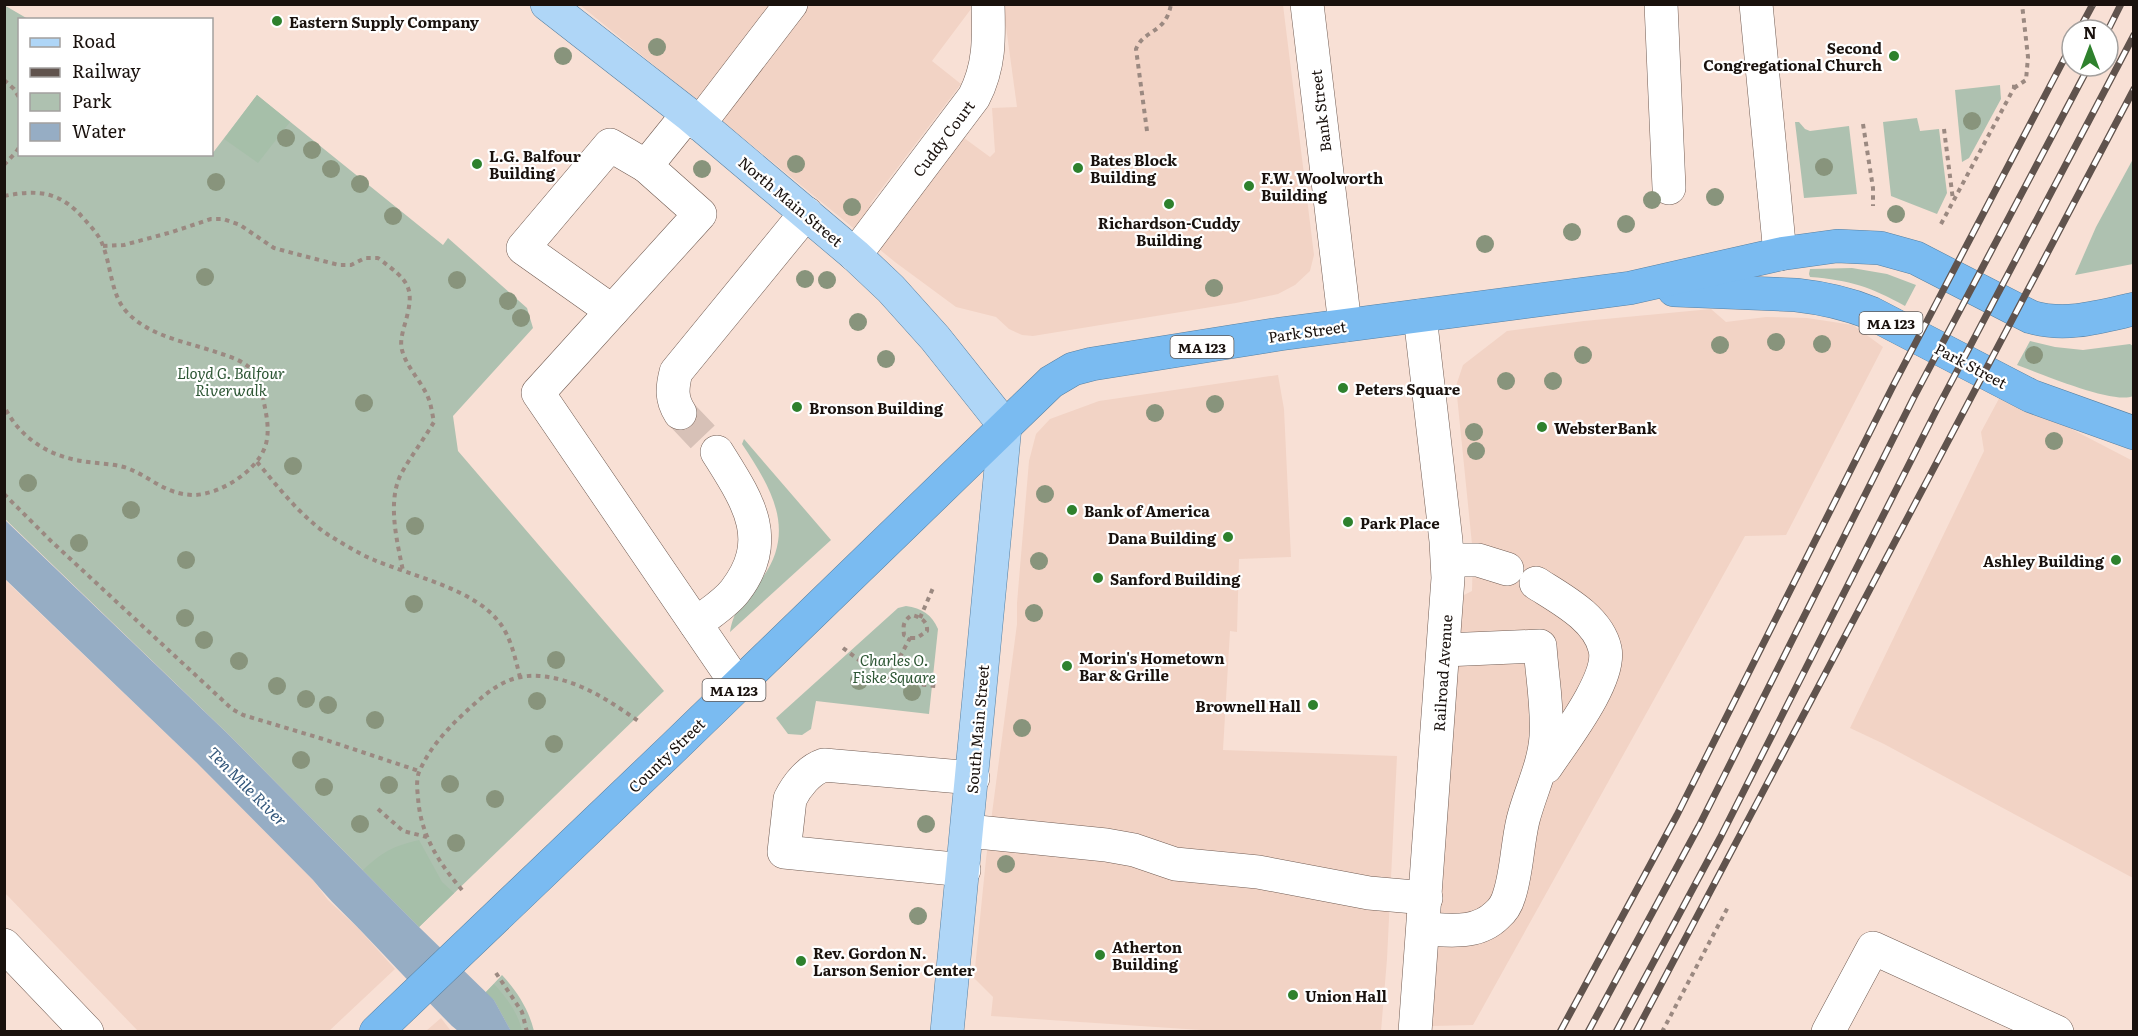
<svg xmlns="http://www.w3.org/2000/svg" width="2138" height="1036" viewBox="0 0 2138 1036" font-family="Literata,serif">
<rect width="100%" height="100%" fill="#f8e0d5"/>
<g fill="#f2d3c5">
<path d="M580,5H974L932,61L961,84L870,204L893,222L960,135L990,157L995,152L992,108L1017,107L1003,5H1283L1314,255L1310,271L1295,285L1278,294L1236,303L1033,336L1022,335L1009,329L996,317L956,307L895,262Z"/>
<path d="M1711,309L1726,322L1766,317L1807,318L1853,325L1883,347L1786,535L1745,536L1473,1025L1432,1026L1435,955L1458,598L1472,591L1473,554L1456,386L1463,365L1507,331L1584,321Z"/>
<path d="M1278,375L1284,409L1291,557L1239,559L1237,632L1230,631L1223,750L1397,756L1387,959L1381,1031H1216L991,1016L993,997L974,978L986,859L1017,624V603L1029,461L1036,434L1050,419L1099,401Z"/>
<path d="M2002,393L2133,461V878L1884,744L1850,728L1984,451L1981,432Z"/>
<path d="M4,579L197,763L313,880L328,900L358,928L395,969L329,1031H138L5,893Z"/>
<path d="M441,1018L451,1031H426Z"/>
</g>
<g fill="#aec1b0">
<path d="M4,5L28,19L20,20V154H212L257,95L443,245L448,238L527,308L533,328L453,416L458,451L664,691L419,927L228,734L5,519Z"/>
<path d="M2000,85L2001,99L1969,158L1962,162L1955,90Z"/>
<path d="M1917,118L1920,131L1939,129L1947,193L1937,214L1891,196L1883,122Z"/>
<path d="M1795,122H1799L1805,129L1810,131L1849,126L1857,194L1804,198Z"/>
<path d="M2133,159V264L2075,275L2096,227Z"/>
<path d="M1852,268L1887,274L1916,285L1905,306C1871,287 1850,280 1810,277L1809,274L1810,269Z"/>
<path d="M2030,341L2055,347L2083,350L2130,344L2133,346V396C2114,405 2039,373 2017,365Z"/>
<path d="M744,439L831,540L730,632C734,606 748,597 763,577C797,529 770,486 742,444Z"/>
<path d="M906,606C922,608 932,615 938,629L929,714L816,701L811,729L802,735L788,734L776,718L898,608Z"/>
<path d="M502,975C517,991 529,1010 534,1031H511L494,1000L485,993Z"/>
</g>
<g fill="#a6bfa9">
<path d="M257,95L290,122L258,163L224,139Z"/>
<path d="M419,840L442,882L454,893L419,927L363,870C384,851 391,847 419,840Z"/>
<path d="M494,984C507,998 518,1013 522,1031H511L494,1000L485,993Z"/>
</g>
<path fill="#96adc4" d="M4,519L228,734L419,927L494,1000L511,1031H458L452,1026C422,996 394,965 364,934C347,916 329,900 313,880L197,763L5,579Z"/>
<g fill="none" stroke-linecap="round" stroke-linejoin="round">
<path stroke="#d7c1b7" stroke-width="33" stroke-dasharray="33 16" stroke-linecap="butt" d="M680,413L717,452"/>
<g stroke="#715c53" stroke-width="34">
<g id="minor">
<path d="M1307,4L1345,325"/>
<path d="M1661,4L1669,188"/>
<path d="M1756,4L1780,254"/>
<path d="M688,114L646,166L700,214L538,393L738,686"/>
<path d="M699,124L791,4"/>
<path d="M855,255L974,97C990,66 989,38 988,4"/>
<path d="M612,311L523,248L610,145L646,166"/>
<path d="M680,413C671,399 672,388 676,372L806,213"/>
<path d="M1448,560H1478L1507,569"/>
<path d="M1536,583C1561,599 1598,618 1605,649C1612,679 1563,741 1546,767"/>
<path d="M696,624C708,614 725,604 735,591C775,539 747,500 717,452"/>
<path d="M968,831L1106,845L1134,850L1175,864L1258,872L1369,893L1426,898"/>
<path d="M964,870L784,852L790,799C797,785 809,770 824,765L973,778"/>
<path d="M1424,929C1449,930 1477,935 1497,915C1503,910 1507,903 1509,896C1517,872 1517,845 1523,820C1530,792 1544,766 1546,737C1548,707 1542,676 1540,646L1444,650"/>
<path d="M4,945L87,1032"/>
<path d="M1415,1032L1448,578L1446,541L1420,316"/>
<path d="M1828,1032L1873,948L2057,1032"/>
</g>
</g>
<g stroke="#5880a1" stroke-width="34">
<path id="major" d="M547,4L688,114L855,255L891,289L935,338L1005,426L947,1032"/>
</g>
<g stroke="#5880a1" stroke-width="34">
<g id="highway">
<path d="M1674,290L1796,295C1823,298 1846,303 1871,313L2031,396L2134,433"/>
<path d="M376,1032L672,749L1051,382L1073,369L1092,364L1280,334L1630,288L1780,254L1837,246L1880,248L1916,258L2031,317C2066,327 2099,317 2134,309"/>
</g>
</g>
<g stroke="#9b8981" stroke-width="4" stroke-dasharray="4.5 4.5" stroke-linecap="butt">
<path d="M4,80L14,89L20,99"/>
<path d="M2014,88L2026,80L2028,57L2022,4"/>
<path d="M1863,124L1873,188V206"/>
<path d="M1944,129L1953,200"/>
<path d="M1147,131L1136,49C1144,29 1166,34 1171,4"/>
<path d="M4,165L16,152L20,146"/>
<path d="M4,196C40,189 61,192 85,220C92,228 100,236 103,246C111,266 111,293 125,310C148,337 188,342 219,353C230,357 242,360 251,369C259,378 262,391 264,403C267,417 270,433 265,447C256,472 219,495 193,495C164,494 151,477 127,468C112,463 97,464 82,461C48,456 19,437 4,406"/>
<path d="M1941,224L2014,88V83"/>
<path d="M103,246L124,245L172,232L211,219H223L240,225L274,248L300,255L339,265H351L365,258H378C410,282 416,287 404,327C402,335 400,342 402,350C406,366 420,380 427,395C431,403 432,413 434,422C424,439 411,456 401,474C387,502 397,541 403,571"/>
<path d="M257,462C279,488 301,517 330,536C344,544 359,554 374,560C412,576 474,589 499,622C511,637 515,658 520,677"/>
<path d="M4,494L51,541L232,709L243,715L323,739L419,771"/>
<path d="M920,618L933,588"/>
<path d="M843,648L887,681L936,686"/>
<path d="M887,681L910,638L904,635C903,625 903,621 912,615C920,617 928,621 927,631L917,638H910"/>
<path d="M378,809L403,831L427,837"/>
<path d="M462,890C439,863 420,834 418,797C417,789 416,777 420,770C431,745 452,724 471,707C492,688 510,674 539,676C578,679 610,701 641,723"/>
<path d="M496,973L522,1012L527,1032"/>
<path d="M1662,1032L1728,907"/>
</g>
<use href="#minor" stroke="#fff" stroke-width="33"/>
<use href="#major" stroke="#afd6f7" stroke-width="33"/>
<use href="#highway" stroke="#7abbf1" stroke-width="33"/>
<g stroke="#60534d" stroke-width="7">
<g id="rail">
<path d="M2079,30L2093,4"/>
<path d="M2108,30L2121,4"/>
<path d="M1560,1032L1677,815L1893,386L2072,44"/>
<path d="M1588,1032L1699,826L1914,397L2089,66"/>
<path d="M1616,1032L1720,838L1937,409L2134,35"/>
<path d="M1636,1032L2134,89"/>
</g>
</g>
<use href="#rail" stroke="#fff" stroke-width="4.5" stroke-dasharray="14" stroke-linecap="butt"/>
</g>
<g fill="#88947c">
<circle cx="657" cy="47" r="9"/>
<circle cx="563" cy="56" r="9"/>
<circle cx="1972" cy="121" r="9"/>
<circle cx="286" cy="138" r="9"/>
<circle cx="312" cy="150" r="9"/>
<circle cx="796" cy="164" r="9"/>
<circle cx="1824" cy="167" r="9"/>
<circle cx="331" cy="169" r="9"/>
<circle cx="702" cy="169" r="9"/>
<circle cx="216" cy="182" r="9"/>
<circle cx="360" cy="184" r="9"/>
<circle cx="1715" cy="197" r="9"/>
<circle cx="1652" cy="200" r="9"/>
<circle cx="852" cy="207" r="9"/>
<circle cx="1896" cy="214" r="9"/>
<circle cx="393" cy="216" r="9"/>
<circle cx="1626" cy="224" r="9"/>
<circle cx="1572" cy="232" r="9"/>
<circle cx="1485" cy="244" r="9"/>
<circle cx="205" cy="277" r="9"/>
<circle cx="805" cy="279" r="9"/>
<circle cx="457" cy="280" r="9"/>
<circle cx="827" cy="280" r="9"/>
<circle cx="1214" cy="288" r="9"/>
<circle cx="508" cy="301" r="9"/>
<circle cx="521" cy="318" r="9"/>
<circle cx="858" cy="322" r="9"/>
<circle cx="1776" cy="342" r="9"/>
<circle cx="1822" cy="344" r="9"/>
<circle cx="1720" cy="345" r="9"/>
<circle cx="1583" cy="355" r="9"/>
<circle cx="2034" cy="355" r="9"/>
<circle cx="886" cy="359" r="9"/>
<circle cx="1506" cy="381" r="9"/>
<circle cx="1553" cy="381" r="9"/>
<circle cx="364" cy="403" r="9"/>
<circle cx="1215" cy="404" r="9"/>
<circle cx="1155" cy="413" r="9"/>
<circle cx="1474" cy="432" r="9"/>
<circle cx="2054" cy="441" r="9"/>
<circle cx="1476" cy="451" r="9"/>
<circle cx="293" cy="466" r="9"/>
<circle cx="28" cy="483" r="9"/>
<circle cx="1045" cy="494" r="9"/>
<circle cx="131" cy="510" r="9"/>
<circle cx="415" cy="526" r="9"/>
<circle cx="79" cy="543" r="9"/>
<circle cx="186" cy="560" r="9"/>
<circle cx="1039" cy="561" r="9"/>
<circle cx="414" cy="604" r="9"/>
<circle cx="1034" cy="613" r="9"/>
<circle cx="185" cy="618" r="9"/>
<circle cx="204" cy="640" r="9"/>
<circle cx="556" cy="660" r="9"/>
<circle cx="239" cy="661" r="9"/>
<circle cx="859" cy="681" r="9"/>
<circle cx="277" cy="686" r="9"/>
<circle cx="912" cy="692" r="9"/>
<circle cx="306" cy="699" r="9"/>
<circle cx="537" cy="701" r="9"/>
<circle cx="328" cy="705" r="9"/>
<circle cx="375" cy="720" r="9"/>
<circle cx="1022" cy="728" r="9"/>
<circle cx="554" cy="744" r="9"/>
<circle cx="301" cy="760" r="9"/>
<circle cx="450" cy="784" r="9"/>
<circle cx="389" cy="785" r="9"/>
<circle cx="324" cy="787" r="9"/>
<circle cx="495" cy="799" r="9"/>
<circle cx="360" cy="824" r="9"/>
<circle cx="926" cy="824" r="9"/>
<circle cx="456" cy="843" r="9"/>
<circle cx="1006" cy="864" r="9"/>
<circle cx="918" cy="916" r="9"/>
</g>
<g fill="#2e812d" stroke="#fff" stroke-width="2">
<circle cx="277" cy="21" r="6"/>
<circle cx="1894" cy="56" r="6"/>
<circle cx="477" cy="164" r="6"/>
<circle cx="1078" cy="168" r="6"/>
<circle cx="1249" cy="186" r="6"/>
<circle cx="1169" cy="204" r="6"/>
<circle cx="1343" cy="388" r="6"/>
<circle cx="797" cy="407" r="6"/>
<circle cx="1542" cy="427" r="6"/>
<circle cx="1072" cy="510" r="6"/>
<circle cx="1348" cy="522" r="6"/>
<circle cx="1228" cy="537" r="6"/>
<circle cx="2116" cy="560" r="6"/>
<circle cx="1098" cy="578" r="6"/>
<circle cx="1067" cy="666" r="6"/>
<circle cx="1313" cy="705" r="6"/>
<circle cx="1100" cy="955" r="6"/>
<circle cx="801" cy="961" r="6"/>
<circle cx="1293" cy="995" r="6"/>
</g>
<g text-anchor="middle" dominant-baseline="central" stroke-width="4.5" stroke-linejoin="round" paint-order="stroke">
<g fill="#fff" stroke="#5e5856" stroke-width="1.5">
<rect x="1859.5" y="312" width="63" height="22" rx="4.5"/>
<rect x="1170.5" y="336" width="63" height="22" rx="4.5"/>
<rect x="702.5" y="679" width="63" height="22" rx="4.5"/>
</g>
<g font-size="14" font-weight="bold" fill="#19110d">
<text x="1891" y="323">MA 123</text>
<text x="1202" y="347">MA 123</text>
<text x="734" y="690">MA 123</text>
</g>
<g font-size="15" font-weight="bold" fill="#19110d" stroke="#fff" text-anchor="start">
<text x="289" y="21">Eastern Supply Company</text>
<text x="1882" y="47" text-anchor="end">Second<tspan x="1882" dy="17">Congregational Church</tspan></text>
<text x="489" y="155">L.G. Balfour<tspan x="489" dy="17">Building</tspan></text>
<text x="1090" y="159">Bates Block<tspan x="1090" dy="17">Building</tspan></text>
<text x="1261" y="177">F.W. Woolworth<tspan x="1261" dy="17">Building</tspan></text>
<text x="1169" y="222" text-anchor="middle">Richardson-Cuddy<tspan x="1169" dy="17">Building</tspan></text>
<text x="1355" y="388">Peters Square</text>
<text x="809" y="407">Bronson Building</text>
<text x="1554" y="427">WebsterBank</text>
<text x="1084" y="510">Bank of America</text>
<text x="1360" y="522">Park Place</text>
<text x="1216" y="537" text-anchor="end">Dana Building</text>
<text x="2104" y="560" text-anchor="end">Ashley Building</text>
<text x="1110" y="578">Sanford Building</text>
<text x="1079" y="657">Morin's Hometown<tspan x="1079" dy="17">Bar &amp; Grille</tspan></text>
<text x="1301" y="705" text-anchor="end">Brownell Hall</text>
<text x="1112" y="946">Atherton<tspan x="1112" dy="17">Building</tspan></text>
<text x="813" y="952">Rev. Gordon N.<tspan x="813" dy="17">Larson Senior Center</tspan></text>
<text x="1305" y="995">Union Hall</text>
</g>
<g font-size="15" fill="#19110d" stroke="#fff">
<text transform="translate(1320 111) rotate(-97)">Bank Street</text>
<text transform="translate(943 138) rotate(-53)">Cuddy Court</text>
<text transform="translate(791 201) rotate(40)">North Main Street</text>
<text transform="translate(1307 331) rotate(-8)">Park Street</text>
<text transform="translate(1971 365) rotate(28)">Park Street</text>
<text transform="translate(1442 673) rotate(-86)">Railroad Avenue</text>
<text transform="translate(977 729) rotate(-85)">South Main Street</text>
<text transform="translate(666 755) rotate(-44)">County Street</text>
</g>
<g font-size="15" font-style="italic" fill="#2d5634" stroke="#fff">
<text x="231" y="372">Lloyd G. Balfour<tspan x="231" dy="17">Riverwalk</tspan></text>
<text x="894" y="659">Charles O.<tspan x="894" dy="17">Fiske Square</tspan></text>
</g>
<g font-size="16" font-style="italic" fill="#33577b" stroke="#fff">
<text transform="translate(248 786) rotate(45)">Ten Mile River</text>
</g>
</g>
<rect width="2138" height="1036" fill="none" stroke="#19110d" stroke-width="12"/>
<rect x="18" y="18" width="195" height="138" fill="#ffffff" stroke="#a3a09e" stroke-width="1.5"/>
<rect x="30" y="38" width="30" height="9" fill="#afd6f7" stroke="#a3a09e" stroke-width="1.5"/>
<text x="72" y="48" font-size="18" fill="#19110d">Road</text>
<rect x="30" y="68" width="30" height="9" fill="#60534d" stroke="#a3a09e" stroke-width="1.5"/>
<text x="72" y="78" font-size="18" fill="#19110d">Railway</text>
<rect x="30" y="93" width="30" height="18" fill="#aec1b0" stroke="#a3a09e" stroke-width="1.5"/>
<text x="72" y="108" font-size="18" fill="#19110d">Park</text>
<rect x="30" y="123" width="30" height="18" fill="#96adc4" stroke="#a3a09e" stroke-width="1.5"/>
<text x="72" y="138" font-size="18" fill="#19110d">Water</text>
<g transform="translate(2090 48)"><circle r="28" fill="#ffffff" stroke="#a3a09e" stroke-width="1.5"/>
<path d="M0-4.5L10 22L0 15L-10 22Z" fill="#2e812d"/>
<text y="-9" font-size="16" font-weight="bold" text-anchor="middle" fill="#19110d">N</text>
</g>
</svg>
